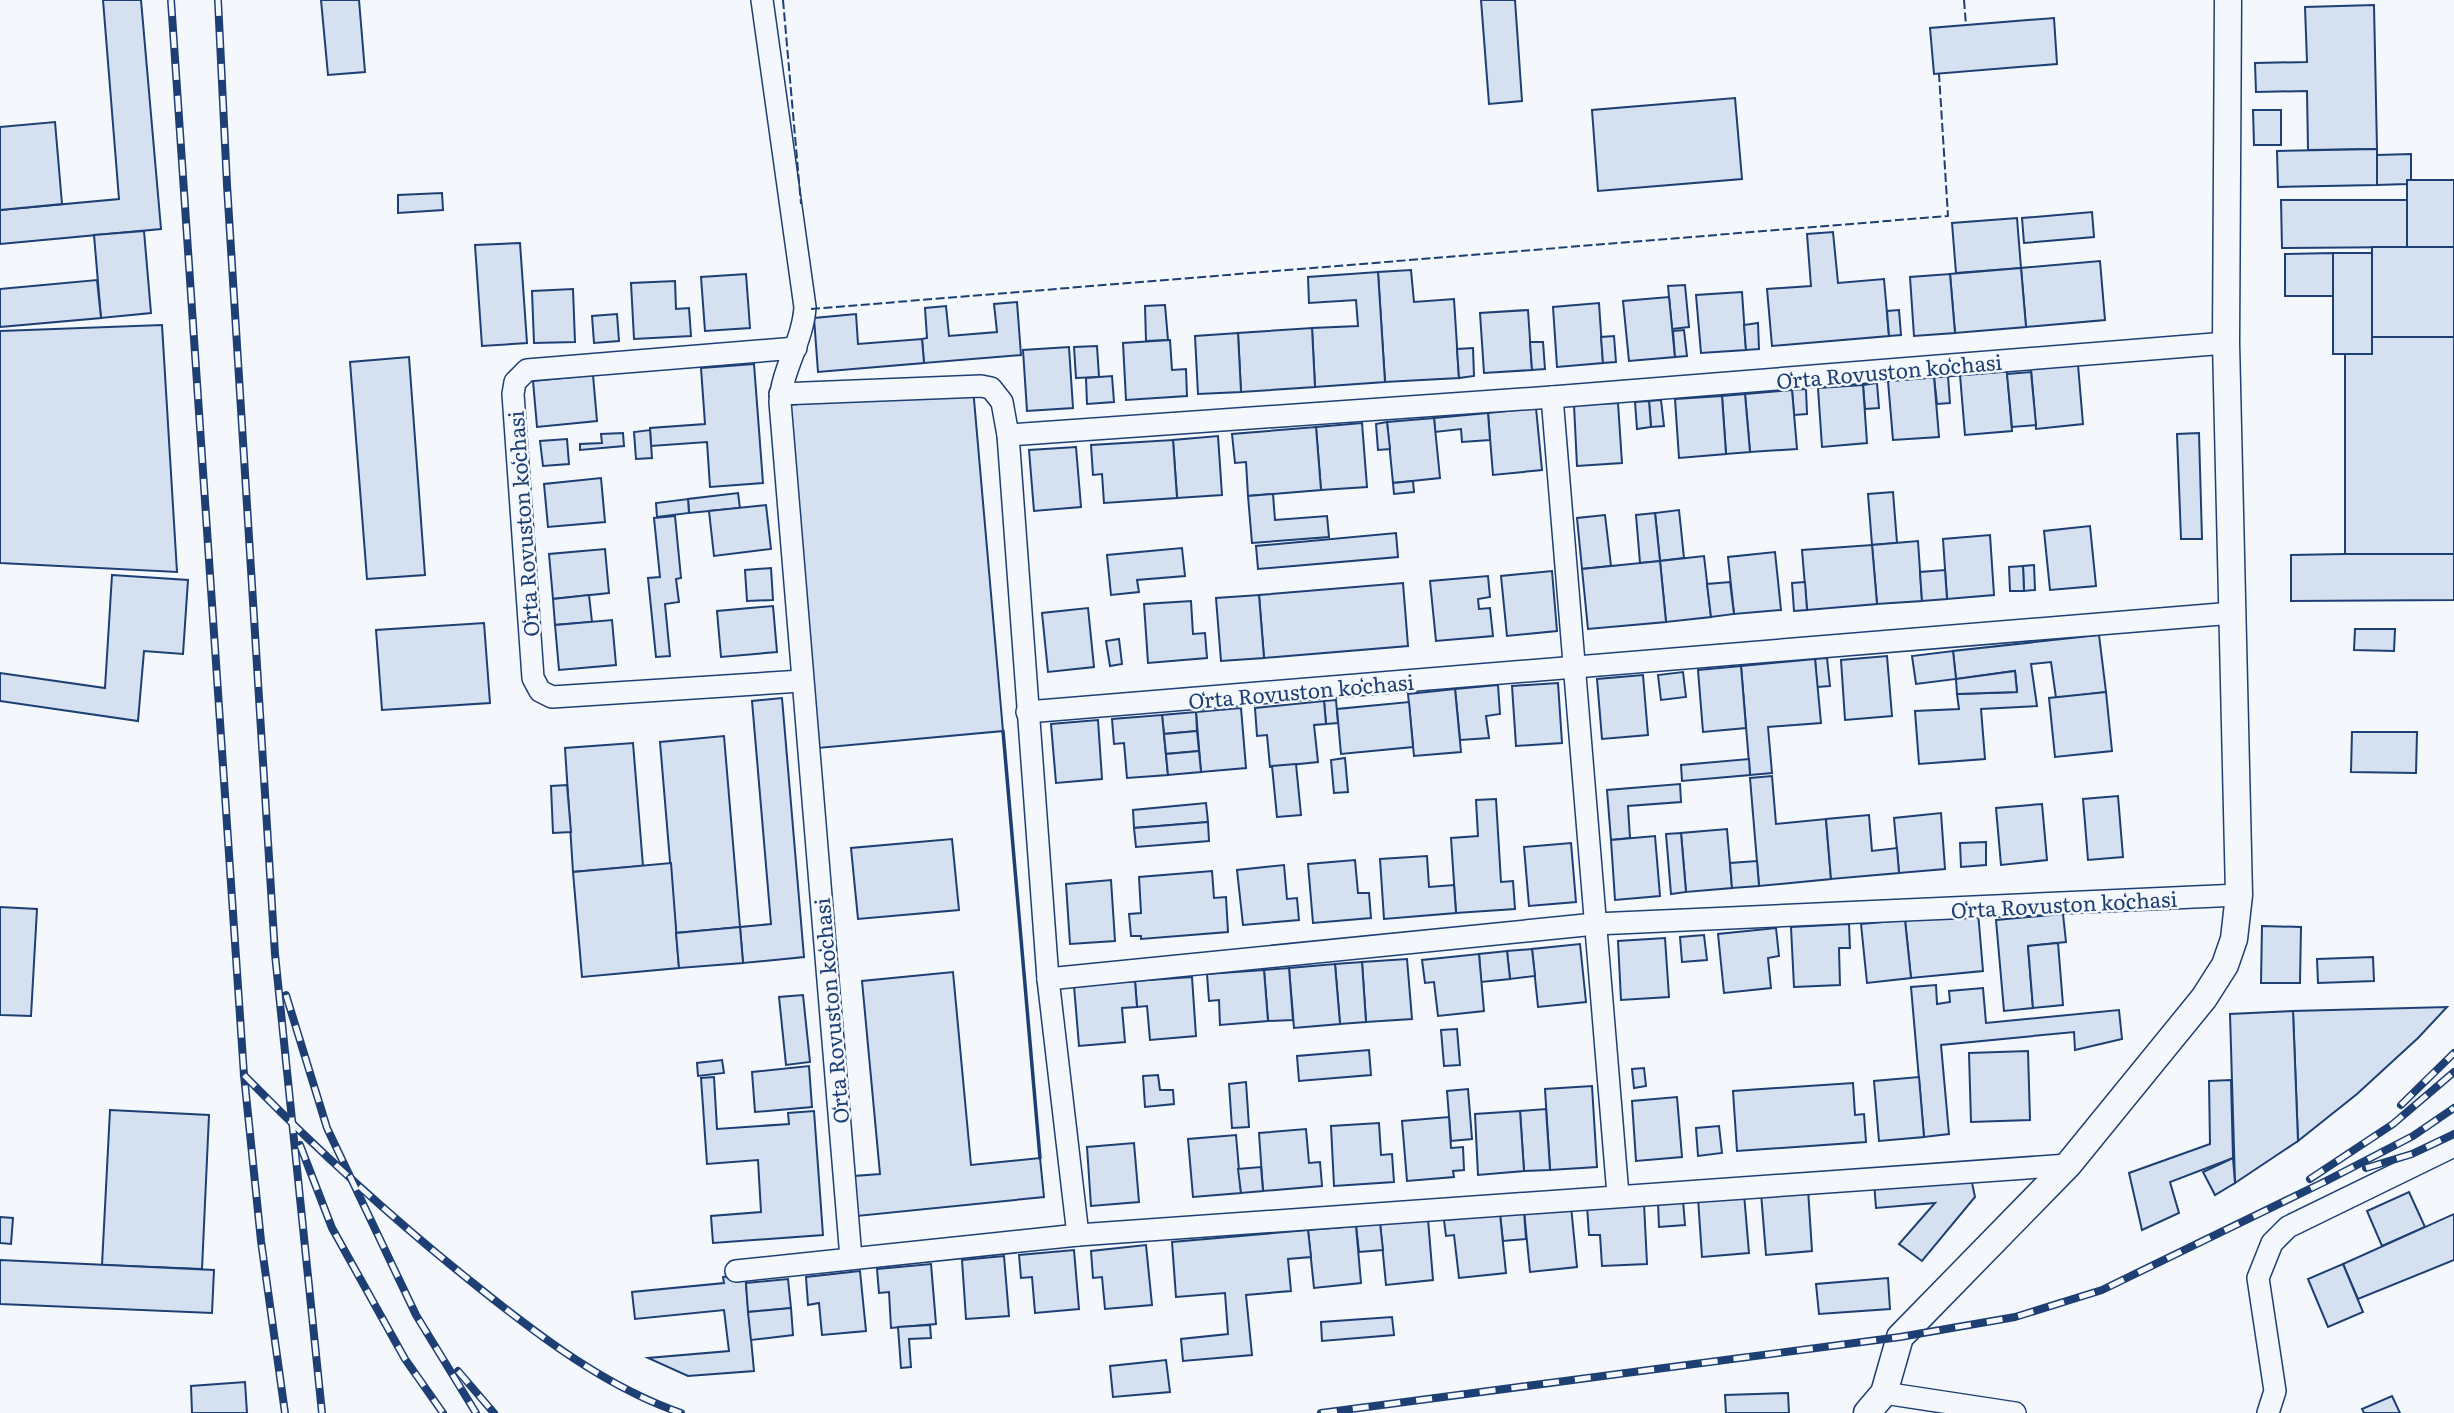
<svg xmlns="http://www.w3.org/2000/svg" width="2454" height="1413" viewBox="0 0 2454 1413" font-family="Literata,serif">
<rect width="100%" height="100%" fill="#f4f7fb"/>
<g fill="#d5e0f0" stroke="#1d3f73" stroke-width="2">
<path d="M103,0H141L161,229L0,244V210L119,199Z"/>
<path d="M321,0H359L365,72L328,75Z"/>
<path d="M1481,0H1515L1522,101L1489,104Z"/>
<path d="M2374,5L2377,149L2308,150L2307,91L2256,92L2255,63L2307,62L2305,7Z"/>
<path d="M2054,18L2057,64L1934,74L1930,28Z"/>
<path d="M1735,98L1742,179L1598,191L1592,110Z"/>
<path d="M2253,110H2281V145H2254Z"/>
<path d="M55,122L62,204L0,210V127Z"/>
<path d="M2377,149V185L2278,187L2277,151Z"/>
<path d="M2411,154V180H2407V184L2377,185V155Z"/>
<rect x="2407" y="180" width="47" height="67"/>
<path d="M442,193L443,210L398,213V195Z"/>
<path d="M2281,200H2407V247L2282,248Z"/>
<path d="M2092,212L2094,237L2024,243L2022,218Z"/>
<path d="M2017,218L2021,268L1956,273L1952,223Z"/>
<path d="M144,231L151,313L101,318L94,235Z"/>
<path d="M1833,232L1838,283L1884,279L1889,336L1772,346L1767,289L1811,286L1807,234Z"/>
<path d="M520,243L527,343L482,346L475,245Z"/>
<rect x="2372" y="247" width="82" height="90"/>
<path d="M2333,253V296H2285V254Z"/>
<rect x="2333" y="253" width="39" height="101"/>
<path d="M2100,261L2105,320L2026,327L2021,268Z"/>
<path d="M2021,268L2026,327L1955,333L1950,274Z"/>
<path d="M1411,270L1414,302L1454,299L1459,378L1385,382L1378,272Z"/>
<path d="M1378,272L1385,382L1315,387L1312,328L1358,326L1356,300L1309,303L1308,277Z"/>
<path d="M746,274L750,328L705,331L701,277Z"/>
<path d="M1950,274L1955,333L1914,336L1910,277Z"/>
<path d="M97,280L101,318L0,327V289Z"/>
<path d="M675,281L676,309L689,308L691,336L634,339L631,283Z"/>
<path d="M1685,285L1689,327L1672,329L1668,286Z"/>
<path d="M573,289L575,342L534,343L532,291Z"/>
<path d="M1742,292L1746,350L1701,353L1696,295Z"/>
<path d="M1669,297L1675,357L1629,361L1623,301Z"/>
<path d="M1017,302L1021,355L924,363L922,339L927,338L925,308L946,306L949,336L997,332L994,304Z"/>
<path d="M1599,303L1603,363L1557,367L1553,307Z"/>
<path d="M1165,305L1168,340L1146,341L1145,306Z"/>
<path d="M1528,310L1532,370L1484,373L1480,313Z"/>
<path d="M1899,310L1901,335L1889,336L1887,311Z"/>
<path d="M617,314L619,341L594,343L592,316Z"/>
<path d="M856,314L858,344L922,339L924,363L818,372L814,318Z"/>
<path d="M1758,323L1759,349L1746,350L1744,325Z"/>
<path d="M162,325L177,572L0,563V331Z"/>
<path d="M1312,328L1315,387L1241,392L1238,333Z"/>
<path d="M1684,330L1687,356L1675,357L1673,331Z"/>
<path d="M1238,333L1241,392L1198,394L1195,336Z"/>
<path d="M1614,336L1616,362L1603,363L1601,337Z"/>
<path d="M2372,337H2454V554H2345V354H2372Z"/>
<path d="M1170,340L1172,370L1186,369L1187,396L1126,400L1123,343Z"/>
<path d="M1530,342H1543L1545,369L1532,370Z"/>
<path d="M1097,346L1099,377L1076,378L1074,347Z"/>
<path d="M1069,347L1073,408L1027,411L1023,350Z"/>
<path d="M1473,348L1474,376L1459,378L1457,349Z"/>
<path d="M409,357L425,575L367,579L350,362Z"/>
<path d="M754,364L763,483L710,487L707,442L651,446L650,428L705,424L701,368Z"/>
<path d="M2078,365L2083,424L2036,429L2031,369Z"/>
<path d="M2007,371L2012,431L1965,435L1960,375Z"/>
<path d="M2031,372L2036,425L2012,427L2007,374Z"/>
<path d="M593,375L597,421L537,427L533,381Z"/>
<path d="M1112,376L1114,402L1087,404L1086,378Z"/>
<path d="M1948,376L1950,403L1937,404L1934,377Z"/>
<path d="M1934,377L1939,437L1893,440L1888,381Z"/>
<path d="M1877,383L1879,408L1865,409L1863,385Z"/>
<path d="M1863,385L1867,443L1822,447L1818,388Z"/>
<path d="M973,388L1003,731L818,748L788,405Z"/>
<path d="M1806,389L1807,414L1794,415L1792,390Z"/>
<path d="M1792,390L1797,449L1750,452L1745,394Z"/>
<path d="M1745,394L1750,452L1726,454L1722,396Z"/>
<path d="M1722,396L1726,454L1679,458L1675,399Z"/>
<path d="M1661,400L1664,426L1651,427L1649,401Z"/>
<path d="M1649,401L1651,427L1637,429L1635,402Z"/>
<path d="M1618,403L1622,463L1577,466L1574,405Z"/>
<path d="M1536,408L1542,470L1493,475L1488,413Z"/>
<path d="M1488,413L1490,440L1462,442L1461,429L1435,432L1434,418Z"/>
<path d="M1434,418L1440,478L1393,483L1387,422Z"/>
<path d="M1387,422L1390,449L1378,450L1376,424Z"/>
<path d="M1362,423L1367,487L1321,490L1316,427Z"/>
<path d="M1316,427L1321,490L1248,496L1246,462L1235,463L1232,434Z"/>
<path d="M650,430L652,458L636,459L634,432Z"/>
<path d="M623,433L624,446L580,450V444L602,443L601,434Z"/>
<path d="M2199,433L2202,539H2181L2177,434Z"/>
<path d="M1218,436L1222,495L1177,498L1173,440Z"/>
<path d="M567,439L569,464L543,466L540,441Z"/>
<path d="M1173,440L1177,498L1104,503L1102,474L1093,475L1091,445Z"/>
<path d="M1076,447L1081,507L1034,511L1029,450Z"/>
<path d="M601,478L605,522L548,527L544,484Z"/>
<path d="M1413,481L1414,492L1394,494L1393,483Z"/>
<path d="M1893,492L1897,543L1872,545L1868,494Z"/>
<path d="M738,493L740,508L689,513L688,499Z"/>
<path d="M1273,494L1275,520L1327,516L1329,537L1252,543L1248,496Z"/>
<path d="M688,499L689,513L657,517L656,503Z"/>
<path d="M766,505L771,549L714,556L709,511Z"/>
<path d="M1679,510L1684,558L1660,561L1655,513Z"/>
<path d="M1655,513L1660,561L1640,563L1636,515Z"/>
<path d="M1605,515L1611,566L1582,569L1577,518Z"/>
<path d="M675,516L681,578L676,579L679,602L665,604L670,656L656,657L648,578L660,577L654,518Z"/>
<path d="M2090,526L2096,586L2050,590L2044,531Z"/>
<path d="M1396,533L1398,557L1258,569L1256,546Z"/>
<path d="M1990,535L1994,595L1947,599L1943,539Z"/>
<path d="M1918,541L1922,601L1877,604L1872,545Z"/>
<path d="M1872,545L1877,604L1807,610L1802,550Z"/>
<path d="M1182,548L1185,576L1137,580L1139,592L1111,595L1107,555Z"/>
<path d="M605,549L609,593L553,599L549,554Z"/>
<path d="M1775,552L1781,610L1734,614L1728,557Z"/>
<path d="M2345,554H2454V600L2291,601V555Z"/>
<path d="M1704,556L1711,617L1666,622L1660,561Z"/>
<path d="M1660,561L1666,622L1588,629L1582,569Z"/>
<path d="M2034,565L2035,590L2024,591L2023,566Z"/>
<path d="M2023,566L2024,591H2010L2009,567Z"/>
<path d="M771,568L773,600L747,601L745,570Z"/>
<path d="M1945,570L1947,599L1922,601L1920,572Z"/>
<path d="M1552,571L1557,631L1507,636L1501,576Z"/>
<path d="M112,575L188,580L183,654L144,651L138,721L0,701V673L105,688Z"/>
<path d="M1488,576L1490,597L1478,599L1479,609L1490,608L1493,636L1436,641L1430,581Z"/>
<path d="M1730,582L1734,614L1711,617L1707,584Z"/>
<path d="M1805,582L1807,610L1794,611L1792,583Z"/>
<path d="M1403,583L1408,646L1264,658L1259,595Z"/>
<path d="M589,595L592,622L555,625L553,599Z"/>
<path d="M1259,595L1264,658L1221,661L1216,598Z"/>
<path d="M1191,601L1193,634L1205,633L1207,658L1148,663L1144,604Z"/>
<path d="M773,606L777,652L721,657L717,611Z"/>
<path d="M1088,608L1094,667L1048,672L1042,613Z"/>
<path d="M612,620L616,665L559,670L555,625Z"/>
<path d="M484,623L490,703L382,710L376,630Z"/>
<path d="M2355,629H2395L2394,651L2354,650Z"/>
<path d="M2099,635L2106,692L2056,698L2051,662L2031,664L2037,706L1981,709L1985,759L1919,764L1915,711L1959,709L1957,694L2017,692L2015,671L1956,679L1953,651Z"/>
<path d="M1119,639L1122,664L1110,666L1106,641Z"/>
<path d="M1953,651L1956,679L1916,684L1912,656Z"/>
<path d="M1887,656L1892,716L1845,720L1841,660Z"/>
<path d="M1827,658L1830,686L1817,687L1815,659Z"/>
<path d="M1815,659L1821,723L1768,727L1772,773L1750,775L1741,666Z"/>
<path d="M1741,666L1746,728L1703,732L1698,670Z"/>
<path d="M2015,671L2017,692L1957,694L1956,679Z"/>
<path d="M1683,672L1686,697L1661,700L1658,675Z"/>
<path d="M1643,675L1648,735L1602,739L1597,679Z"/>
<path d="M1558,683L1562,743L1516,746L1512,686Z"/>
<path d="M1498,685L1500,714L1486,716L1489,738L1460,740L1455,689Z"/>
<path d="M1455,689L1461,752L1414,756L1408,694Z"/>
<path d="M2106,692L2112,751L2055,757L2049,698Z"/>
<path d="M782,698L804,957L743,963L740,927L771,924L752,701Z"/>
<path d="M1336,700L1338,723L1326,724L1324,701Z"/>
<path d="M1324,701L1326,724L1314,725L1318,762L1270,767L1267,735L1257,736L1255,708Z"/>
<path d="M1409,702L1413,747L1341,754L1337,709Z"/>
<path d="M1241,708L1246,768L1201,772L1196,712Z"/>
<path d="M1196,712L1197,731L1164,734L1162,715Z"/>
<path d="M1162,715L1168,775L1127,778L1124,743L1114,744L1112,719Z"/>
<path d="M1098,720L1102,779L1056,783L1051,724Z"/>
<path d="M1197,731L1199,751L1166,754L1164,734Z"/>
<path d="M2352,732H2417L2416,773L2351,772Z"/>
<path d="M724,736L740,927L676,933L660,742Z"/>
<path d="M633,743L643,866L573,872L565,748Z"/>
<path d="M1199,751L1201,772L1168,775L1166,754Z"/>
<path d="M1345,758L1348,792L1334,793L1331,760Z"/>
<path d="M1749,759L1750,775L1682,781L1681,765Z"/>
<path d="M1296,764L1301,815L1277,817L1272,766Z"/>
<path d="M1772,776L1776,824L1826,819L1831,879L1759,886L1750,778Z"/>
<path d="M1680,784L1681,802L1628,806L1630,838L1611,840L1607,790Z"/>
<path d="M567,785L571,832L553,833L551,786Z"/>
<path d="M2118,796L2123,857L2088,860L2083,799Z"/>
<path d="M1496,799L1501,882L1513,881L1515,909L1456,913L1451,838L1478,836L1476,800Z"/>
<path d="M1206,803L1208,822L1134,828L1133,810Z"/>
<path d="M2042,804L2047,860L2001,865L1996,808Z"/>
<path d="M1941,813L1945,869L1899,873L1894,818Z"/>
<path d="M1869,815L1872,851L1897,848L1899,873L1831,879L1826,819Z"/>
<path d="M1208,822L1209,841L1136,847L1134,828Z"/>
<path d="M1727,829L1732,888L1686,892L1681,833Z"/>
<path d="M1681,833L1686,892L1671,894L1666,834Z"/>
<path d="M1655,836L1660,896L1615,900L1611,840Z"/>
<path d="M952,839L959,910L858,919L851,848Z"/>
<path d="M1986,842V865L1961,867L1960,843Z"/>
<path d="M1571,843L1576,902L1529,906L1524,847Z"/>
<path d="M1427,856L1429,887L1454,885L1456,913L1384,919L1380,859Z"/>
<path d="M1355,860L1358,893H1369L1371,918L1313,923L1308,864Z"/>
<path d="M1757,861L1759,886L1732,888L1730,863Z"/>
<path d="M671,863L679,968L582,977L573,872Z"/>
<path d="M1284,865L1287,899L1297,898L1299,920L1243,925L1237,870Z"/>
<path d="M1212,871L1214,898L1226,897L1228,932L1141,939V936H1131L1129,914L1141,913L1139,877Z"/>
<path d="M1111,880L1115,941L1070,944L1066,884Z"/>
<path d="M0,907L37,909L31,1016L0,1015Z"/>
<path d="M1978,912L1983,971L1911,978L1905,920Z"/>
<path d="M2063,914L2066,942L2028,946L2033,1008L2004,1011L1996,920Z"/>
<path d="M1905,920L1911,978L1867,983L1861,924Z"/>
<path d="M1849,924L1850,948H1839L1840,985L1794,987L1791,927Z"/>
<path d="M2262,926L2301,927L2300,983H2261Z"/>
<path d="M740,927L743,963L679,968L676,933Z"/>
<path d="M1776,928L1779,956L1768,958L1771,988L1724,993L1718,934Z"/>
<path d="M1704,935L1707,960L1682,962L1680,937Z"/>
<path d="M1665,938L1669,997L1621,1000L1618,941Z"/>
<path d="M2058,943L2063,1005L2033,1008L2028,946Z"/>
<path d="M1580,944L1586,1002L1538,1007L1532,949Z"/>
<path d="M1532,949L1535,976L1510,979L1507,951Z"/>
<path d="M1507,951L1510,979L1481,982L1479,954Z"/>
<path d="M1479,954L1484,1011L1438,1016L1434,982L1425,983L1422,960Z"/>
<path d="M2373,957L2374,981L2318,983L2317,959Z"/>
<path d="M1407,959L1412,1019L1366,1022L1362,962Z"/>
<path d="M1362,962L1366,1022L1340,1024L1335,964Z"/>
<path d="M1335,964L1340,1024L1294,1028L1289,968Z"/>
<path d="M1289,968L1293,1020L1268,1021L1264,970Z"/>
<path d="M1264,970L1268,1021L1220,1025L1219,1000L1209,1001L1207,974Z"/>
<path d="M953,972L971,1165L1040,1158L1044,1197L857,1216L854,1176L880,1174L862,981Z"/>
<path d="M1192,977L1196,1036L1150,1040L1147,1006L1137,1007L1135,981Z"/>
<path d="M1135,981L1137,1007L1122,1008L1125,1042L1079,1046L1074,986Z"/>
<path d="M1936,985L1937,1004L1950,1002L1949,991L1983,988L1986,1023L2119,1010L2122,1039L2075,1050L2074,1032L1941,1045L1949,1134L1924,1137L1911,987Z"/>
<path d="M803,995L810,1062L786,1065L779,997Z"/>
<path d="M2447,1007L2418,1038L2357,1094L2298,1141L2293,1011Z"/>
<path d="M2293,1011L2298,1141L2235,1183L2230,1014Z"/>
<path d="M1457,1029L1460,1065L1444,1066L1441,1030Z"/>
<path d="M1369,1050L1371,1075L1299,1081L1297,1056Z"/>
<path d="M2028,1051L2030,1120L1971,1122L1969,1053Z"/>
<path d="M722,1060L724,1073L698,1076L697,1063Z"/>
<path d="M809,1066L812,1107L755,1112L752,1072Z"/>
<path d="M1644,1068L1646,1086L1634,1088L1632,1069Z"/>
<path d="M1158,1075L1160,1090H1173L1174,1104L1145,1107L1143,1076Z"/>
<path d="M714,1077L717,1129L789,1124L788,1113L814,1111L823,1235L713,1243L711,1216L761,1212L758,1160L707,1164L701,1078Z"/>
<path d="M1919,1077L1924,1137L1879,1141L1874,1081Z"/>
<path d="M2231,1080L2233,1158L2170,1182L2179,1213L2142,1230L2129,1173L2210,1144L2209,1081Z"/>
<path d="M1246,1082L1249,1127L1232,1128L1229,1084Z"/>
<path d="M1853,1083L1855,1115L1864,1114L1866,1142L1737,1151L1733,1091Z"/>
<path d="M1592,1086L1597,1167L1550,1170L1545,1089Z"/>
<path d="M1468,1089L1472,1139L1451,1141L1447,1091Z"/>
<path d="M1677,1097L1682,1157L1636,1161L1632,1101Z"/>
<path d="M1546,1109L1550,1170L1524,1171L1520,1111Z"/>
<path d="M110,1110L209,1115L202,1269L102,1265Z"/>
<path d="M1520,1111L1524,1171L1478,1175L1475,1114Z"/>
<path d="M1449,1117L1451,1148L1463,1147L1464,1170L1453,1171L1454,1177L1407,1181L1402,1121Z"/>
<path d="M1379,1123L1381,1155L1392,1154L1394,1182L1334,1186L1331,1126Z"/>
<path d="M1719,1126L1722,1153L1698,1156L1696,1128Z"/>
<path d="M1306,1129L1309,1163L1320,1162L1322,1186L1263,1191L1259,1133Z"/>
<path d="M1236,1135L1241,1193L1193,1197L1188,1139Z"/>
<path d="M1134,1143L1139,1202L1091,1206L1087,1147Z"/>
<path d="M2233,1158L2235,1183L2215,1195L2203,1172Z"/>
<path d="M1261,1167L1263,1191L1241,1193L1238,1169Z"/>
<path d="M1970,1173L1975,1197L1922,1261L1899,1244L1935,1203L1876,1208L1874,1182Z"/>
<path d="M1808,1189L1812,1251L1766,1255L1761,1193Z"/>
<path d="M2409,1192L2425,1227L2382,1246L2367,1211Z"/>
<path d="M1744,1194L1749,1253L1702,1257L1698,1198Z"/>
<path d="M1683,1200L1685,1225L1659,1227L1658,1202Z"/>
<path d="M1644,1203L1647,1264L1602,1266L1600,1235H1589L1587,1206Z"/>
<path d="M1571,1206L1577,1267L1530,1272L1524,1211Z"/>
<path d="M1524,1211L1526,1239L1503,1241L1500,1214Z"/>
<path d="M1500,1214L1506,1273L1459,1278L1454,1235L1446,1236L1444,1220Z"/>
<path d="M2454,1214V1260L2358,1299L2343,1264Z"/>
<path d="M0,1217L13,1218L11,1244L0,1243Z"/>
<path d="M1428,1219L1433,1280L1386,1285L1380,1223Z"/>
<path d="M1380,1223L1383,1250L1359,1252L1356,1226Z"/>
<path d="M1356,1226L1361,1283L1314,1288L1308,1230Z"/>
<path d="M1308,1230L1311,1257L1288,1259L1291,1291L1246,1295L1252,1355L1183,1361L1181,1339L1228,1334L1225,1293L1176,1297L1172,1242Z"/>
<path d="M1146,1245L1152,1305L1105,1309L1102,1277L1093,1278L1091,1251Z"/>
<path d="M1074,1250L1079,1309L1035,1313L1032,1277L1021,1278L1019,1255Z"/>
<path d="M1004,1256L1009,1316L966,1319L962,1260Z"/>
<path d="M0,1260L214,1270L212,1313L0,1304Z"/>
<path d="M931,1264L936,1324L891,1328L889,1292L879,1293L877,1269Z"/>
<path d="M2343,1264L2363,1312L2328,1327L2308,1279Z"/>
<path d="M860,1271L866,1331L822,1335L819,1303L808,1305L806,1277Z"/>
<path d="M745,1274L754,1371L688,1376L648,1358L729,1351L724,1310L635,1319L632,1292L724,1283L723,1277Z"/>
<path d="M1888,1278L1890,1309L1819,1314L1816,1284Z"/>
<path d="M788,1279L791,1308L748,1312L746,1283Z"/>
<path d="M791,1308L793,1335L751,1340L748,1312Z"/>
<path d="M1392,1317L1394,1335L1322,1341L1321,1322Z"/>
<path d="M930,1325L931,1338L909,1339L911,1367L901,1368L898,1327Z"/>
<path d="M1166,1360L1170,1392L1113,1397L1110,1366Z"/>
<path d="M245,1382L247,1413H192L191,1386Z"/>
<path d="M1788,1393L1789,1413H1726L1725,1395Z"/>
<path d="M2392,1396L2400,1413H2364L2362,1409Z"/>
</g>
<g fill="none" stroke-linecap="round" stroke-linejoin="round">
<g stroke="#1d3f73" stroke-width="24">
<g id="minor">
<path d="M762,0L805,307C803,341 782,369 780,402L851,1258"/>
<path d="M796,348L527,370L515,382L513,394L533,678L540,691L552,697L802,681"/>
<path d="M780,394L981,386L991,388L1002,402L1008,435L1048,979L1078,1235"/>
<path d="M1552,397L1618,1195"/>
<path d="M1008,435L1552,397L2226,343"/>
<path d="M1027,712L2233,613"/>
<path d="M1048,979L1595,924L2239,895"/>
<path d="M736,1271L1078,1235L2068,1165"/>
<path d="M1884,1393L2015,1413"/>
<path d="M2268,1413L2275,1391L2258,1278L2272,1243L2288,1227L2454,1146"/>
</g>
</g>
<g stroke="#1d3f73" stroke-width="29">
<path id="tertiary" d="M1867,1413L1884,1393L1900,1337L2068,1165L2204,998L2225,965L2234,939L2239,895L2226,343L2228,0"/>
</g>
<use href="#minor" stroke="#f4f7fb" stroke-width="21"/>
<use href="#tertiary" stroke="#f4f7fb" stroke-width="26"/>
<g stroke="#1d3f73" stroke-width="8">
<g id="rail">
<path d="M171,0L244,1075L261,1241L285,1413"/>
<path d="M218,0L227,185L275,954L322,1413"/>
<path d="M286,995L327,1128L416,1315L476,1413"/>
<path d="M244,1075C318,1151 395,1221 478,1287C539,1336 606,1387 681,1413"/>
<path d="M2401,1105L2454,1053"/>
<path d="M300,1145L332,1228L405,1359L443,1413"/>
<path d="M2366,1168L2412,1154L2454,1134"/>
<path d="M2310,1179L2393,1124L2454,1072"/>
<path d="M458,1371L494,1413"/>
<path d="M1321,1413L1900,1337L2015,1317L2102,1290L2326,1181L2413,1136L2454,1108"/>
</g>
</g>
<use href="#rail" stroke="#f4f7fb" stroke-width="5" stroke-dasharray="16" stroke-linecap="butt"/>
<g stroke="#1d3f73" stroke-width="2" stroke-dasharray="9 3.5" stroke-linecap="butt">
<path d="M783,0L801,204"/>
<path d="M1964,0L1966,25"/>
<path d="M811,309L1948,216L1939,74"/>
</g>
<path stroke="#1d3f73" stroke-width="3.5" d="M1003,731L1040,1158"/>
</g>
<g text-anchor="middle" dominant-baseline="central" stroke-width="5" stroke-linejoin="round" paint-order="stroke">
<g font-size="21" fill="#1d3f73" stroke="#f4f7fb">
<text transform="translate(1889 370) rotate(-5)">Oʻrta Rovuston koʻchasi</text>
<text transform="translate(522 524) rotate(-94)">Oʻrta Rovuston koʻchasi</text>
<text transform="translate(1301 690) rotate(-5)">Oʻrta Rovuston koʻchasi</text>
<text transform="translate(2064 903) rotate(-3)">Oʻrta Rovuston koʻchasi</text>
<text transform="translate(830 1011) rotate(-95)">Oʻrta Rovuston koʻchasi</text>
</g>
</g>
</svg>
